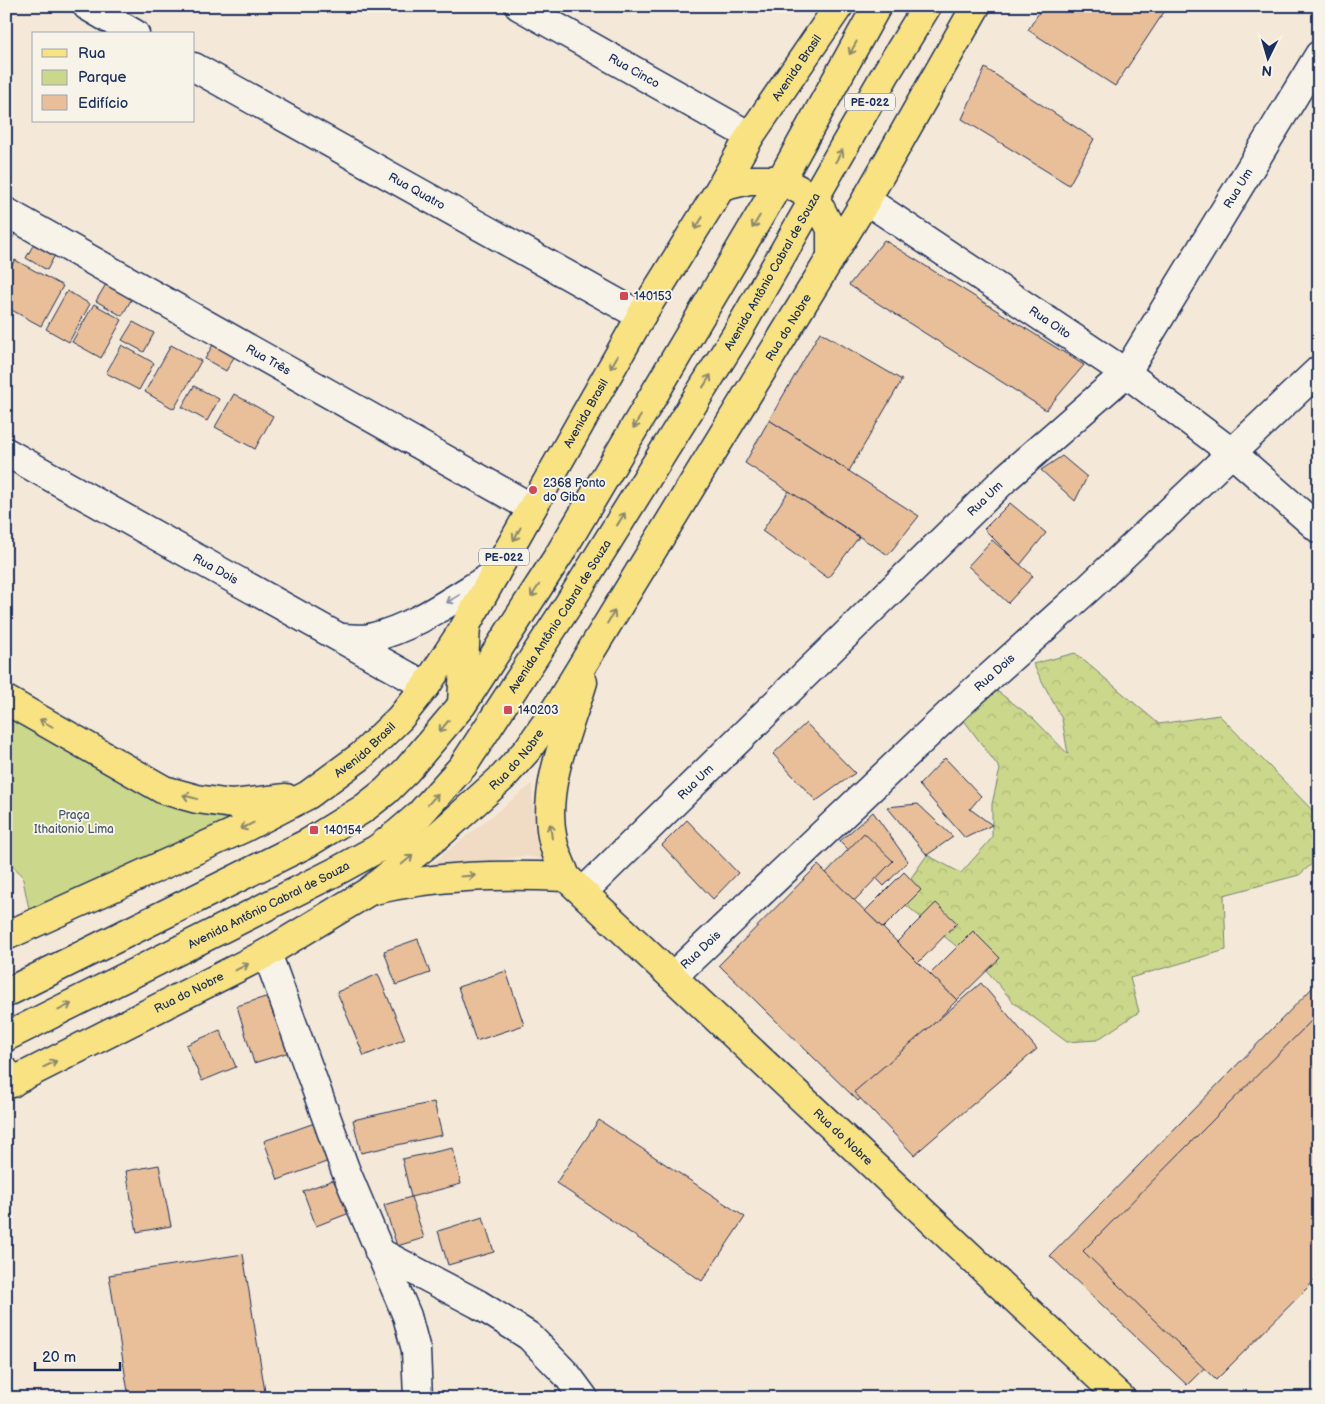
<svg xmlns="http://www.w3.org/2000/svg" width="1325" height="1404" viewBox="0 0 1325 1404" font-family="'Balsamiq Sans',sans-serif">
<defs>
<pattern id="forest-crowns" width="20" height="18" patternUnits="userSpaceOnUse" patternTransform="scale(1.25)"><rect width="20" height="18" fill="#cbd78a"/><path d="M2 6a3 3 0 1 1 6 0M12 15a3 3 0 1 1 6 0" fill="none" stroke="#aeb97a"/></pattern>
</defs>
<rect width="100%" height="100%" fill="#f4e9d8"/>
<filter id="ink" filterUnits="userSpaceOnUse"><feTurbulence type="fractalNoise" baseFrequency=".02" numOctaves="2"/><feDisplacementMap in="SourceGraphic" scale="10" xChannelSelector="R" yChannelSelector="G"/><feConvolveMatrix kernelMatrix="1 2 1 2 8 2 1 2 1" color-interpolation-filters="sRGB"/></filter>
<g filter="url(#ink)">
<path fill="#f0dcc5" d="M532,784L535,834L542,859L524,856L422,871Z"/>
<path fill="url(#forest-crowns)" stroke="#738374" d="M1075,653L1159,724L1219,715L1319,817V858L1299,875L1224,895L1226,950L1130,978L1139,1012L1097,1040L1067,1042L1014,1003L987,971L897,898L927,855L961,873L992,838V804L1000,769L963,719L997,691L1034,719L1068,754L1062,719L1033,664Z"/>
<path fill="#cbd78a" stroke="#738374" d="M6,710L163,794L274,807L30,914L22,875L6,860Z"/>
<g fill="#e8bf98" stroke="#1b2f5e">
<path d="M1043,6H1168L1115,86L1028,30Z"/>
<path d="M985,68L1094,139L1069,185L962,119Z"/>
<path d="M6,224L17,230L7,248H6Z"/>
<path d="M36,240L57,251L47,270L26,258Z"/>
<path d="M884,240L1084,365L1046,410L849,285Z"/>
<path d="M15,260L63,286L41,326L6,307V275Z"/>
<path d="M109,279L135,293L122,316L96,301Z"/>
<path d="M67,291L90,304L69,342L46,329Z"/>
<path d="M94,304L122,320L101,358L72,342Z"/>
<path d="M133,322L154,333L144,352L122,340Z"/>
<path d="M820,332L902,380L849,471L769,420Z"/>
<path d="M215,341L237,352L226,371L205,359Z"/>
<path d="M122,345L154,363L139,390L106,373Z"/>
<path d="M171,345L201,361L174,409L145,392Z"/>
<path d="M194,386L219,399L207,421L182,407Z"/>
<path d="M234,394L273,416L255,449L215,427Z"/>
<path d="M769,420L919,516L888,555L745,463Z"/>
<path d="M1062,456L1087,477L1075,501L1041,470Z"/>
<path d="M789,491L859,537L828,578L762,531Z"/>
<path d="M1010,503L1046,533L1020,565L984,529Z"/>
<path d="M992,540L1033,576L1008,603L968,566Z"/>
<path d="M806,723L855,773L816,801L773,754Z"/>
<path d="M945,758L981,796L970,809L992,825L965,838L919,785Z"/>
<path d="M918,804L953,837L927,855L887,807Z"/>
<path d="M873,812L908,861L884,886L840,841Z"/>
<path d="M687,820L738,873L713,899L662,845Z"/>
<path d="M864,833L893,861L854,901L826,873Z"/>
<path d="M818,865L957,1000L858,1101L719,965Z"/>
<path d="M904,872L921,890L883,928L865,911Z"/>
<path d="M936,903L957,923L918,963L897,942Z"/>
<path d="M973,931L1000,958L957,1000L930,974Z"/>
<path d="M418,939L430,973L396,985L384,951Z"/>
<path d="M506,971L524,1025L476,1041L458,987Z"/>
<path d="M378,974L405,1039L364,1056L337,992Z"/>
<path d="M1319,981V1255L1187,1385L1050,1256Z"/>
<path d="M981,983L1037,1049L914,1155L854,1092Z"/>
<path d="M278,993L296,1050L254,1063L237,1006Z"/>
<path d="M1319,1013V1276L1216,1380L1083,1251Z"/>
<path d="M220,1030L236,1067L202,1081L186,1045Z"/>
<path d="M434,1102L442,1135L361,1153L353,1120Z"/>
<path d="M323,1120L337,1158L278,1180L264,1141Z"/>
<path d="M599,1120L745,1217L702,1281L556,1183Z"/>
<path d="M453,1148L461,1184L411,1197L402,1159Z"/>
<path d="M159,1165L171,1226L137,1232L126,1171Z"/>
<path d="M347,1175L360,1209L316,1226L303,1191Z"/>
<path d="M411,1197L424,1238L397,1246L384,1205Z"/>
<path d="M483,1217L494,1252L448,1265L438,1231Z"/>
<path d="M243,1254L266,1398H129L109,1275Z"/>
</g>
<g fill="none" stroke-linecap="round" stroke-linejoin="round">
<g stroke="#1b2f5e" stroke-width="31">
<g id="minor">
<path d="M87,6L135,34"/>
<path id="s1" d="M519,6L750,136"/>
<path id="s2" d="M194,67L641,316"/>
<path id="s3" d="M866,200L1126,373L1231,452L1319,529"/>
<path id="s4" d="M6,212L532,508"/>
<path id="s5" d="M6,452L426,686"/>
<path d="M343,638C351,638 362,640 370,638C415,628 456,597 495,574"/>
<path id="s6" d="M584,891L1007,477L1126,373L1319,55"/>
<path d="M267,953L345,1169L407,1316L416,1350L418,1398"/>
<path id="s7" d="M673,976L965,699L1090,587L1319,370"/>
<path d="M379,1252L478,1304L529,1336L567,1375L584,1398"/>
</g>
</g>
<g stroke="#1b2f5e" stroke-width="31">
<g id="major">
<path id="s8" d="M583,682C568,732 541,788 553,841C555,853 562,865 566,877L1121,1398"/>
<path d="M6,700L164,790L197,799L232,804L286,798"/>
<path d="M374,890C438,875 501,874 566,877"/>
<path id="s9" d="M6,936L242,829L308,795L361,756L400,718L426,686L466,625L641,316L721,187L750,136L839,6"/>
<path id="s10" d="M6,1085L267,953L368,892L441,833L503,777L528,749L555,710L866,200L976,6"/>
</g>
</g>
<g stroke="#1b2f5e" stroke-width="31">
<g id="highway">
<path d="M721,187L750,180H781L815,198L831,229V256"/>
<path d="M462,704L466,625"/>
<path d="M6,993L308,843L363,809L386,791L407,770L462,705L559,555L781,180L877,6"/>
<path id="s11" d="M6,1037L335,872L377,849L398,833L419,815L463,766L568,605L736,335L885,75L927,6"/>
<path d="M6,1072L12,1083"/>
</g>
</g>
<use href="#minor" stroke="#f7f3e8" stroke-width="28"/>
<use href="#major" stroke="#f8e281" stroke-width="28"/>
<use href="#highway" stroke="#f8e281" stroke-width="28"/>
</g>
<defs><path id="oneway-shaft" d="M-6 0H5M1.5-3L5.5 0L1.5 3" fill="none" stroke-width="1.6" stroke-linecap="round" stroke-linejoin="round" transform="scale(1.25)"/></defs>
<g stroke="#8a8870">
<use href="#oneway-shaft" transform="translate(853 48) rotate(119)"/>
<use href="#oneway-shaft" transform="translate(839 156) rotate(-60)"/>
<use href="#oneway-shaft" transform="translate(756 222) rotate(121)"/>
<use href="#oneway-shaft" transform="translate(699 223) rotate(122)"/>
<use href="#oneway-shaft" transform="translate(614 362) rotate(119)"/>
<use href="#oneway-shaft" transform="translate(707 381) rotate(-58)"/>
<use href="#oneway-shaft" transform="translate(637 422) rotate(121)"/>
<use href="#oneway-shaft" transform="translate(621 519) rotate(-58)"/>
<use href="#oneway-shaft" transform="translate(517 534) rotate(119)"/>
<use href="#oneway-shaft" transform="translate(535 591) rotate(123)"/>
<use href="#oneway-shaft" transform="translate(611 617) rotate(-59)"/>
<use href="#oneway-shaft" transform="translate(46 723) rotate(-150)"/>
<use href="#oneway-shaft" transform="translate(444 726) rotate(130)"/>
<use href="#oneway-shaft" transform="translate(190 797) rotate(-164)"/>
<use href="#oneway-shaft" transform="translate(433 799) rotate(-48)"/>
<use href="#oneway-shaft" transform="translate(247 826) rotate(154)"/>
<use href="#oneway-shaft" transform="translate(551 831) rotate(-97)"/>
<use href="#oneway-shaft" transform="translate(407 860) rotate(-39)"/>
<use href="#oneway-shaft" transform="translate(468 876) rotate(-4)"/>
<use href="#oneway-shaft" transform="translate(242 967) rotate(-27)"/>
<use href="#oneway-shaft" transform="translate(65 1007) rotate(-27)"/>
<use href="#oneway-shaft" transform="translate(50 1064) rotate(-26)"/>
</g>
<use stroke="#8991a3" href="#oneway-shaft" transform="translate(453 599) rotate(149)"/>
</g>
<g fill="#d1495b" stroke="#f7f3e8" stroke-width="2">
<rect x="619" y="291" width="10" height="10" rx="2.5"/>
<circle cx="533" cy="490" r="5"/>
<rect x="503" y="705" width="10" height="10" rx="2.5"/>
<rect x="309" y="825" width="10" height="10" rx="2.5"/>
</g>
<g text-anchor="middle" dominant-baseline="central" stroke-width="4" stroke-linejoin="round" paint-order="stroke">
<g fill="#f7f3e8" stroke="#5d6a87" stroke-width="1">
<rect x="845" y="93.5" width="50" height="17" rx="4"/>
<rect x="479" y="548.5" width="50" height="17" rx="4"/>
</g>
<g font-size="11" font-weight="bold" fill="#1b2f5e">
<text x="870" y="102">PE-022</text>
<text x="504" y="557">PE-022</text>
</g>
<g font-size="12" fill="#1b2f5e" stroke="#f7f3e8">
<text stroke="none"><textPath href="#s9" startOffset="1216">Avenida Brasil</textPath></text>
<text stroke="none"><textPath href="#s1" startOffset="132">Rua Cinco</textPath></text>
<text stroke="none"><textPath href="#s6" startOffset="966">Rua Um</textPath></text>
<text stroke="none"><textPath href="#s2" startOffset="255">Rua Quatro</textPath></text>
<text stroke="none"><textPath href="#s11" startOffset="1119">Avenida Antônio Cabral de Souza</textPath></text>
<text stroke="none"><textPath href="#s3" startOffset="221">Rua Oito</textPath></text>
<text stroke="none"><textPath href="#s10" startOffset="1121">Rua do Nobre</textPath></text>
<text stroke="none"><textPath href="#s4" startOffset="301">Rua Três</textPath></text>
<text stroke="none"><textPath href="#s9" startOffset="811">Avenida Brasil</textPath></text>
<text stroke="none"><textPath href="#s6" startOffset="561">Rua Um</textPath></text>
<text stroke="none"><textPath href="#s5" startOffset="240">Rua Dois</textPath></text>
<text stroke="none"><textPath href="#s11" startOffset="714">Avenida Antônio Cabral de Souza</textPath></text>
<text stroke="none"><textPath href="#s7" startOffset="442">Rua Dois</textPath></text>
<text stroke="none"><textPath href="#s9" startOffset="406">Avenida Brasil</textPath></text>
<text stroke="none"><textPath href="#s10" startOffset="610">Rua do Nobre</textPath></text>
<text stroke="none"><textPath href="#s6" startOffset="156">Rua Um</textPath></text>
<text stroke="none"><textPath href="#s11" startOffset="294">Avenida Antônio Cabral de Souza</textPath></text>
<text stroke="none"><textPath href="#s7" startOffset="38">Rua Dois</textPath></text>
<text stroke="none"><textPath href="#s10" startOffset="205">Rua do Nobre</textPath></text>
<text stroke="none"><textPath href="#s8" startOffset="582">Rua do Nobre</textPath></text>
</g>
<g font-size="12" fill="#1b2f5e" stroke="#f7f3e8" text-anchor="start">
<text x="634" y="296">140153</text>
<text x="543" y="483">2368 Ponto<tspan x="543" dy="14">do Giba</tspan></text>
<text x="518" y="710">140203</text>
<text x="324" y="830">140154</text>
</g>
<g font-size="12" fill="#475969" stroke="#f7f3e8">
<text x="74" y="815">Praça<tspan x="74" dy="14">Ithaitonio Lima</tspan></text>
</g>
</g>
<rect width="1325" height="1404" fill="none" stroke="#f7f3e8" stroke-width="25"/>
<rect x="12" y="12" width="1300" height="1379" fill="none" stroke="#1b2f5e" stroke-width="2" filter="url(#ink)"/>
<rect x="32" y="32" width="162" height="90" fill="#f7f3e8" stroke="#9fa5b1"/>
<rect x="42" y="49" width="25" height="8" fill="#f8e281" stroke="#9fa5b1"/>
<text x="78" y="58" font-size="15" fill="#1b2f5e">Rua</text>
<rect x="42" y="70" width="25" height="15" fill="#cbd78a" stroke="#9fa5b1"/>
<text x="78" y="82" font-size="15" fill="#1b2f5e">Parque</text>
<rect x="42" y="95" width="25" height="15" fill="#e8bf98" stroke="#9fa5b1"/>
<text x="78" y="108" font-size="15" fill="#1b2f5e">Edifício</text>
<g transform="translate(1268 58) rotate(185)" stroke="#f7f3e8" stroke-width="4" paint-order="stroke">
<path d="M0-4L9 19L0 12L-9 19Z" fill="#1b2f5e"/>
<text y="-8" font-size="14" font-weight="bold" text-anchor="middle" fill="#1b2f5e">N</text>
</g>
<path d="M35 1362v8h85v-8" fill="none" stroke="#1b2f5e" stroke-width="2.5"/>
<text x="42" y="1362" font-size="15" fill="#1b2f5e" stroke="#f7f3e8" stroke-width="4" paint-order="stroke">20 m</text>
</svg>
